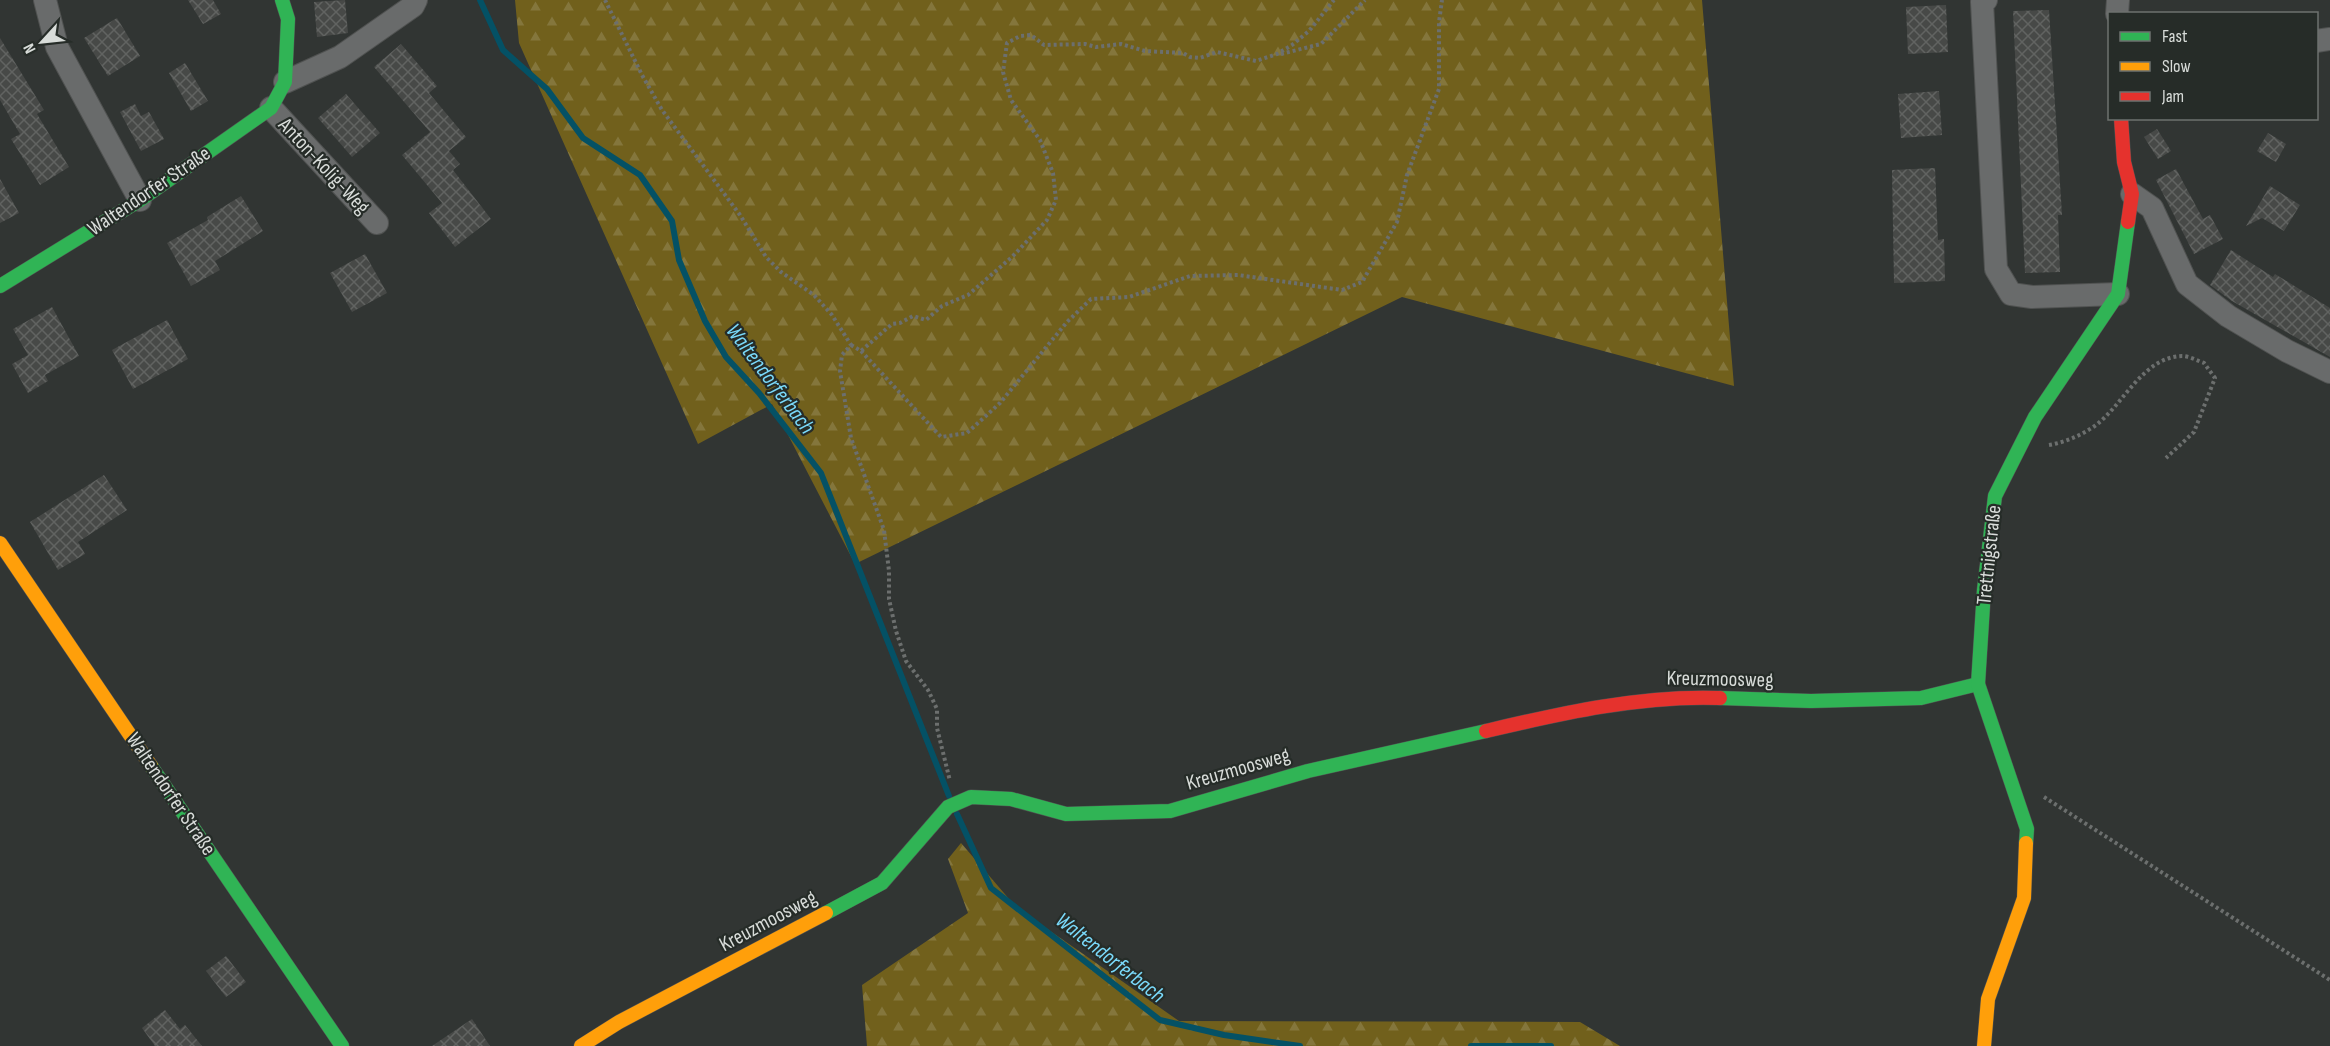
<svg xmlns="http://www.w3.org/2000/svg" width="2330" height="1046" viewBox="0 0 2330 1046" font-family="'Sofia Sans Condensed',sans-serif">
<defs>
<pattern id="forest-firs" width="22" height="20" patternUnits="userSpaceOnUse" patternTransform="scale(1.5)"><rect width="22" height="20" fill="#71601c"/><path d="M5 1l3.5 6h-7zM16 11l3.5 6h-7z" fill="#84763c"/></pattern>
<pattern id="building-cross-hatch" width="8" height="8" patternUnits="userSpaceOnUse" patternTransform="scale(1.5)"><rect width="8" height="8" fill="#474947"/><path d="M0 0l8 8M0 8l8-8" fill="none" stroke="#616361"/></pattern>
</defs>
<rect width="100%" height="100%" fill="#313533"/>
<g fill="url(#forest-firs)">
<path d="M515,0H1702L1734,386L1402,297L855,564L772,404L698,444L519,43Z"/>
<path d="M961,843L1016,907L1179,1021L1580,1022L1620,1046H867L862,985L968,913L948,859Z"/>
</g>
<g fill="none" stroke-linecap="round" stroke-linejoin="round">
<g stroke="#045165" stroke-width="6">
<path d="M480,0L503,50L547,89L583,138L640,175L672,221L679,260L705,321L726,357L759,393L821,473L949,796"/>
<path d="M957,814L991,888L1160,1020L1224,1035L1300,1046"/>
<path d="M1471,1046H1551"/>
</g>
</g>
<g fill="url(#building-cross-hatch)">
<path d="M188,0H213L221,14L203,24Z"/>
<path d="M345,0L348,33L317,37L314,2Z"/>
<path d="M1946,5L1948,52L1908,54L1906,7Z"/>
<path d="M2049,10L2062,215H2058L2060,272L2025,273L2013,11Z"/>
<path d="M117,18L140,56L108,76L84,38Z"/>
<path d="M0,38L44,110L37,114L69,167L40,185L11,139L20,134L0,100Z"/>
<path d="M401,44L437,86L429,93L466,137L449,151L460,164L453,170L491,219L455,247L429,213L442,203L402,155L430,132L374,67Z"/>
<path d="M185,63L208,101L191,111L169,73Z"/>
<path d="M1939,91L1942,135L1901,138L1898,94Z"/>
<path d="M346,94L380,133L352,157L318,118Z"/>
<path d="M135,104L141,116L149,112L164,139L141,151L120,112Z"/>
<path d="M2157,129L2171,151L2158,159L2144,137Z"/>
<path d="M2268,133L2286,144L2276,162L2257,151Z"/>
<path d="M1935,168L1938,240L1944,239L1945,281L1894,283L1892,170Z"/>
<path d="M2176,169L2203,219L2210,215L2223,239L2194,254L2156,180Z"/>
<path d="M0,179L19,213L0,223Z"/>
<path d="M2270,186L2300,205L2284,231L2262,218L2246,226Z"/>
<path d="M241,196L263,231L215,261L220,270L191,286L167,243L208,220L207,217Z"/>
<path d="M2231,250L2273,277L2275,274L2330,308V357L2232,301L2210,285Z"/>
<path d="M365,254L387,293L352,312L330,273Z"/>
<path d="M52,307L79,356L45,375L48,381L28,393L12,364L28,355L13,329Z"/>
<path d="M167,320L188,359L133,389L112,350Z"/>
<path d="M104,475L127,510L78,542L85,554L58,570L30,522Z"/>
<path d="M226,956L246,982L226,997L206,971Z"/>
<path d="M165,1010L180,1029L185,1025L202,1046H155L142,1028Z"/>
<path d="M472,1019L490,1046H432Z"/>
</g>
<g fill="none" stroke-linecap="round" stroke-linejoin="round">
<g stroke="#505251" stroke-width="24">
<g id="street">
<path d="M45,0L57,47L140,200"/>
<path d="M1986,0L1982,2L1996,269L2011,294L2032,297L2118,294"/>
<path d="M2117,14L2118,0"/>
<path d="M2316,41L2330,39"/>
<path d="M285,82L340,57L413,6L416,0"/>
<path d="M271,108L377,223"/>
<path d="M2132,194L2152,208L2187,284L2228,316L2287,351L2330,372"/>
</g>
</g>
<g stroke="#505251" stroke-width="15">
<g id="fast">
<path d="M0,286L140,200L271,108L285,82L288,19L282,0"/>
<path d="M1720,698L1811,701L1921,698L1978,684"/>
<path d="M151,766L342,1046"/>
<path d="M2026,843L2027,829L1978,684L1984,590L1995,496L2035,417L2118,294L2128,222"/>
<path d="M826,913L882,883L948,807L971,797L1011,799L1066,814L1170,811L1308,771L1486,731"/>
</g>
</g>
<g stroke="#505251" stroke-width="15">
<g id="slow">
<path d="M0,543L151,766"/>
<path d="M581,1046L619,1022L826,913"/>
<path d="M1984,1046L1988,999L2024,898L2026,843"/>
</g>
</g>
<g stroke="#505251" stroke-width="15">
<g id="jam">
<path d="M2121,118L2124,162L2132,194L2128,222"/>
<path d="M1486,731C1562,713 1642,695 1720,698"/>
</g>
</g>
<g stroke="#6c6f6e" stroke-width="4" stroke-dasharray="3 3" stroke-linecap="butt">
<path d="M605,0L642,75L662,110L740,215L766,257L781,272L814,295L832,315L851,345L842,355L840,371L851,438L884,530L889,571V599L896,631L906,661L928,690L937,709V728L950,781"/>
<path d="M1281,54L1321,44L1365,0"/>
<path d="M851,345L861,351L892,324L900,323L913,316L926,320L942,306L968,295L1012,257L1047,220L1056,200L1053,173L1040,140L1011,100L1003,72L1007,43L1020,36L1031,35L1044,45L1085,44L1096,47L1121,44L1145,51L1183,53L1190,57L1200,58L1217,52L1256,61L1277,54L1292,45L1309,31L1334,0"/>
<path d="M861,351L941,437L967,433L1000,403L1067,322L1091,299L1129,297L1190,276L1238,275L1342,290L1362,282L1397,222L1407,175L1439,89V22L1442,0"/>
<path d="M2049,445C2066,442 2082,435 2096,425C2123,405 2143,357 2182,356C2189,356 2198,361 2204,363L2215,378L2194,432L2166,458"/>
<path d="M2044,797L2330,980"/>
</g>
<use href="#street" stroke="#696b6b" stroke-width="22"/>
<use href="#fast" stroke="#30b455" stroke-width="14"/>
<use href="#slow" stroke="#ff9f0a" stroke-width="14"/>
<use href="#jam" stroke="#e5322d" stroke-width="14"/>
</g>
<g text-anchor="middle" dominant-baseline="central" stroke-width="4.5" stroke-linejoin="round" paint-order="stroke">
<g font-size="21" fill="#d8dcd9" stroke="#262c28">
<text transform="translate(324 166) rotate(47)">Anton-Kolig-Weg</text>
<text transform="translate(149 191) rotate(-34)">Waltendorfer Straße</text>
<text transform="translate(1989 555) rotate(-84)">Trettnigstraße</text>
<text transform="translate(1720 679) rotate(1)">Kreuzmoosweg</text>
<text transform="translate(1238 769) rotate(-16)">Kreuzmoosweg</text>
<text transform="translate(171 794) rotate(56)">Waltendorfer Straße</text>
<text transform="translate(768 921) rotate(-28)">Kreuzmoosweg</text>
</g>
<g font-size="22" font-style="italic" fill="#7ad9fa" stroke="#262c28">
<text transform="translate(770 379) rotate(53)">Waltendorferbach</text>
<text transform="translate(1110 958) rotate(38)">Waltendorferbach</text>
</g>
</g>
<rect x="2108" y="12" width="210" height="108" fill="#262c28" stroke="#6d726f" stroke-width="1.5"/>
<rect x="2120" y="32" width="30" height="9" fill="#30b455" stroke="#6d726f" stroke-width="1.5"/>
<text x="2162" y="42" font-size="18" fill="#d8dcd9">Fast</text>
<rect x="2120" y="62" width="30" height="9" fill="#ff9f0a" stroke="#6d726f" stroke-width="1.5"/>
<text x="2162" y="72" font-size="18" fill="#d8dcd9">Slow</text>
<rect x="2120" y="92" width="30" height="9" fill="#e5322d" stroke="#6d726f" stroke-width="1.5"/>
<text x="2162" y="102" font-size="18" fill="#d8dcd9">Jam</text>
<g transform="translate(42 42) rotate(243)" stroke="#262c28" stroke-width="4.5" paint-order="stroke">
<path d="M0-4.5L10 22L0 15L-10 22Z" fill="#d8dcd9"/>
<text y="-9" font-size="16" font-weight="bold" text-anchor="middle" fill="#d8dcd9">N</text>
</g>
</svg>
